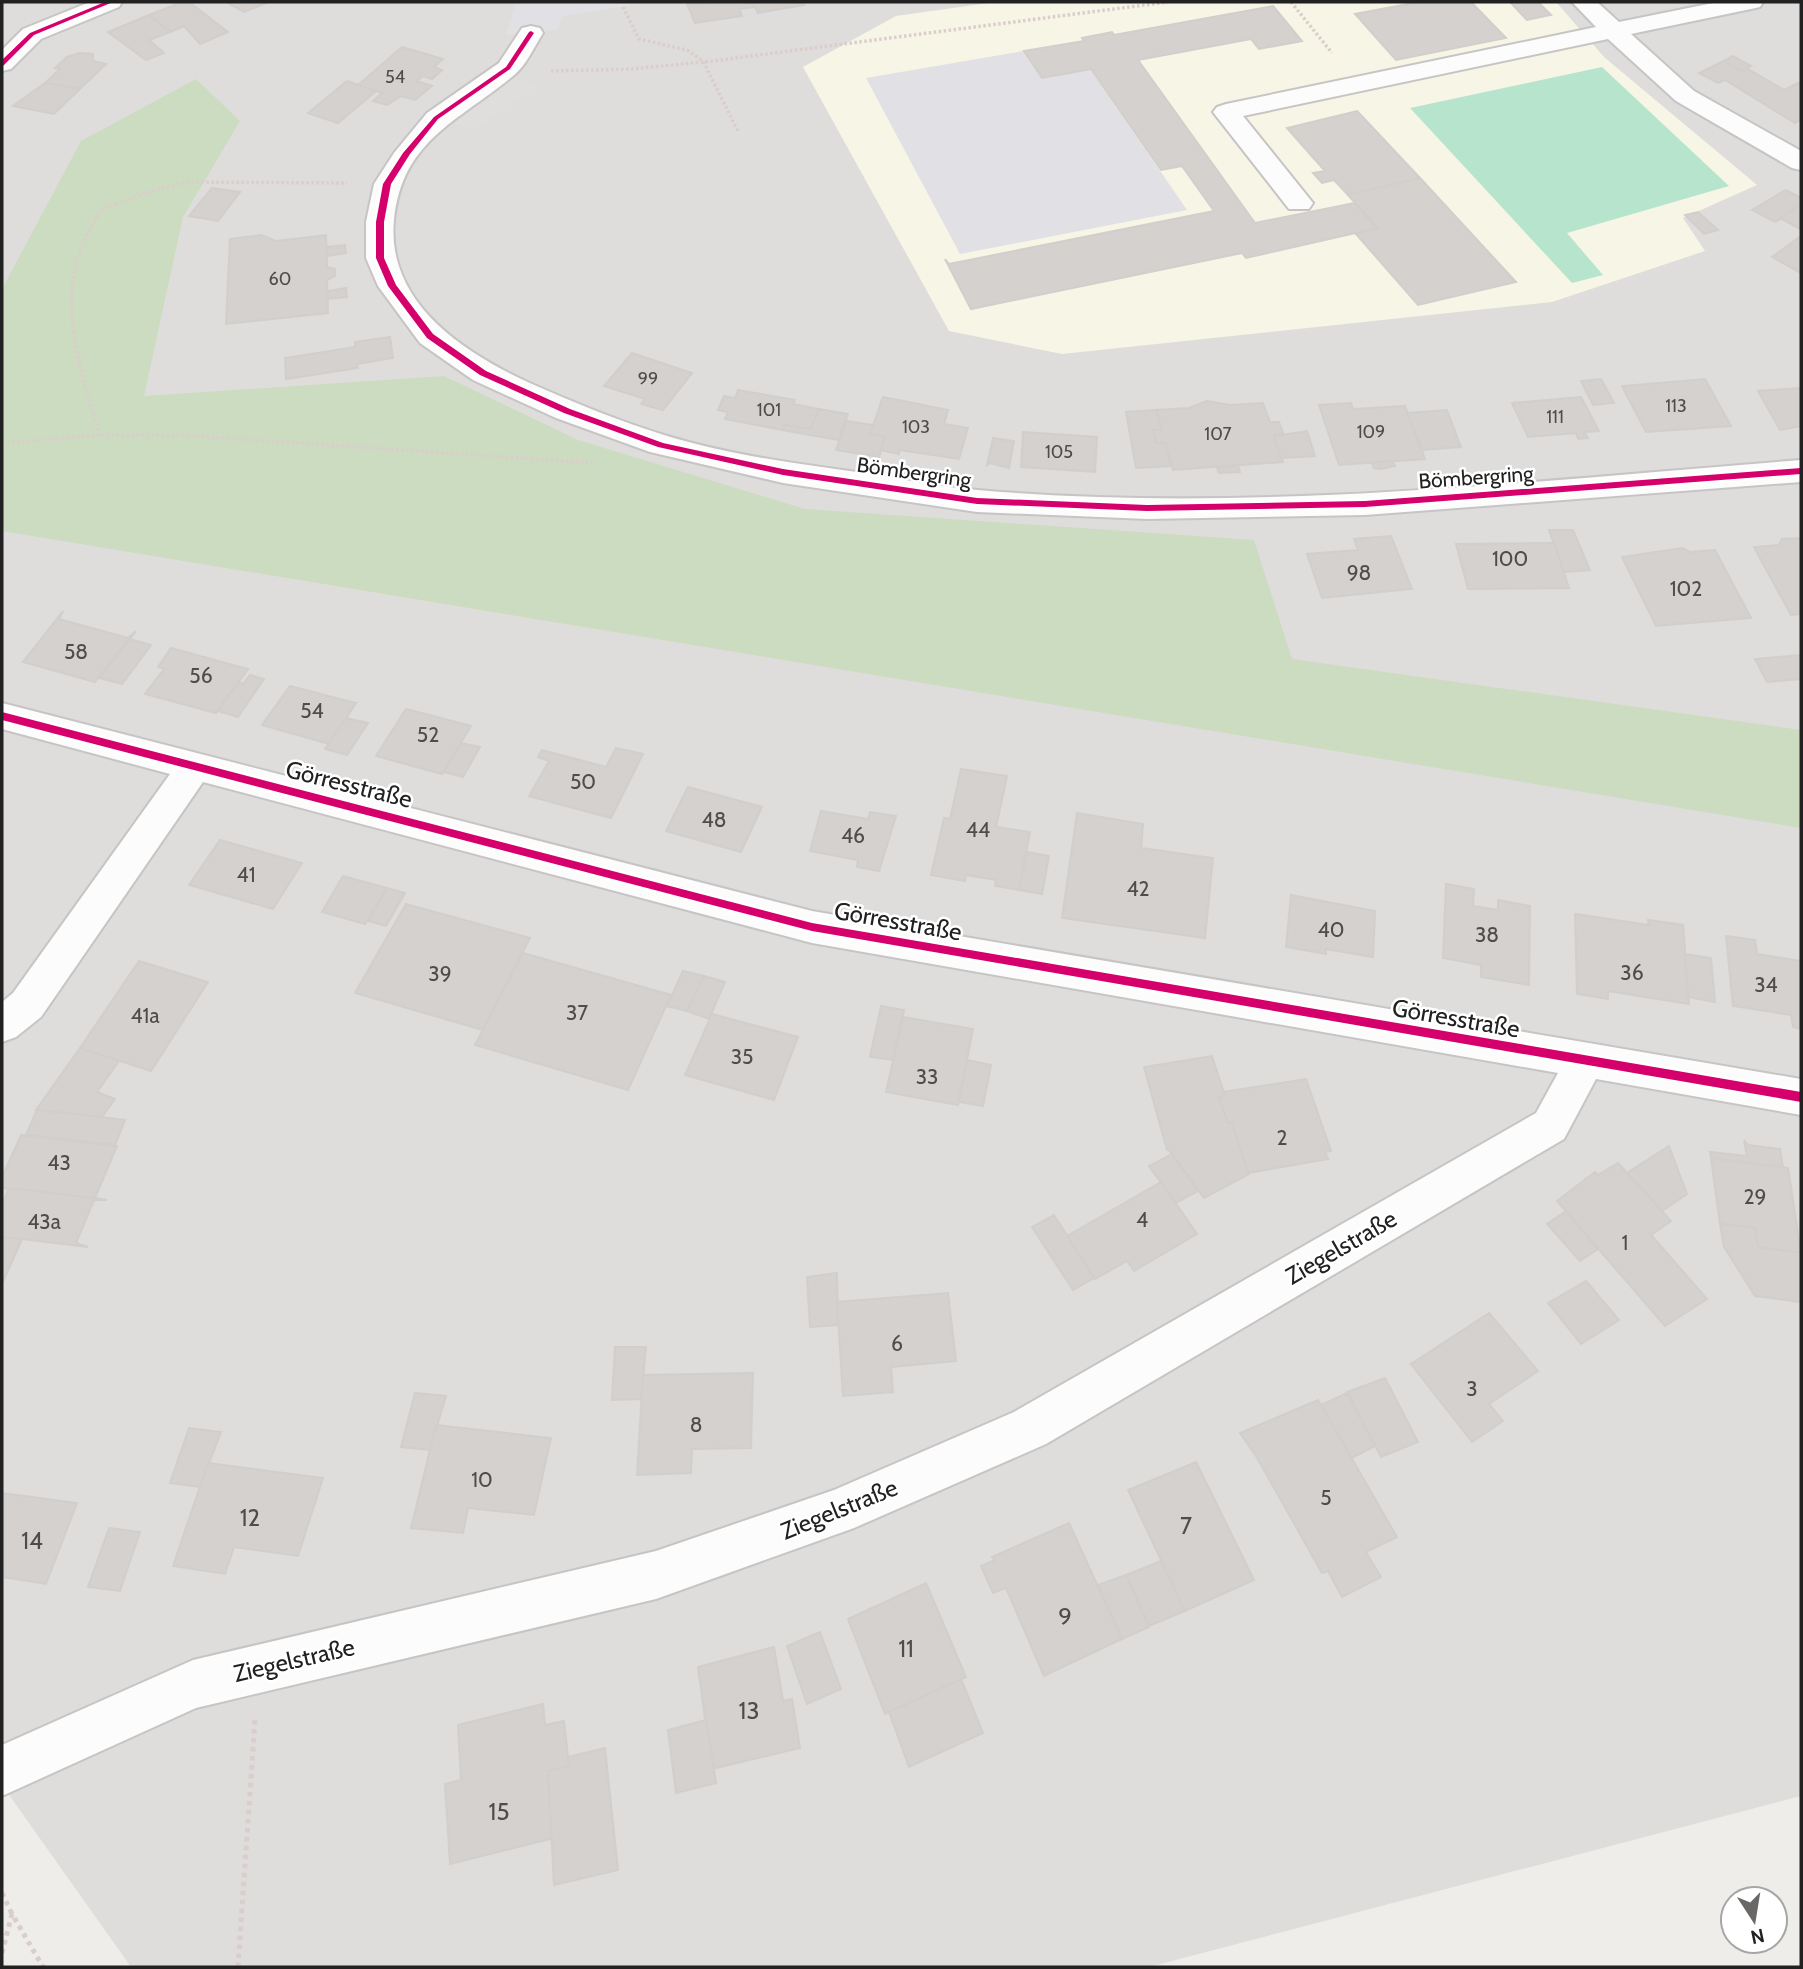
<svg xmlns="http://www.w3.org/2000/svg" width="1803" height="1969" viewBox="0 0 1803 1969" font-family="Cabin,sans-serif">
<rect width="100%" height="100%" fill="#efedea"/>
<path fill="#dedddb" d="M2,2H1801V1796L1149,1967H131L2,1785Z"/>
<path fill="#f7f5e6" d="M996,2H1556L1604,57L1757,185L1683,218L1705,251L1552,302L1062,354L949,331L803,67L896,16Z"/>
<path fill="#ccdcc0" d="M196,79L240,121L183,217L144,396L444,376L578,440L805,509L1254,540L1292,659L1801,730V828L2,531V289L81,141Z"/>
<path fill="#b7e4cd" d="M1602,67L1729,186L1567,233L1603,275L1572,283L1410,108Z"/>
<path fill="#dfdedd" d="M516,78L536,87L472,131L451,121Z"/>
<g fill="#e1e0e4">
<path d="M516,2H652L563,16L558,29L506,35Z"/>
<path d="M1024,51L1042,78L1090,69L1187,210L960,254L866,78Z"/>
</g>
<g fill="#d4d1ce" stroke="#d2cecb" stroke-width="2">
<path d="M182,2H189L228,32L200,44L184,26L170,32L149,15Z"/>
<path d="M226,2H269L244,12Z"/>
<path d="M802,2L804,5L758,13L755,7L739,9L742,16L695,23L687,4Z"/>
<path d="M1419,2H1471L1506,38L1396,60L1355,14Z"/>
<path d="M1510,2H1538L1551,15L1527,20Z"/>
<path d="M1273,6L1302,41L1259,49L1251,39L1138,60L1255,223L1354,203L1378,228L1246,258L1242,253L971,309L945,259L949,264L1214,211L1182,166L1161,170L1091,69L1042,78L1024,51L1084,41L1082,38L1112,32L1114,35Z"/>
<path d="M149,15L170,32L149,40L164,53L146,60L108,32Z"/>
<path d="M402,47L443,59L434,67L442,70L432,79L423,76L417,81L432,86L415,100L401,96L387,105L373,101L382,93L358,85Z"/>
<path d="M79,53L93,54V61L106,64L80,89L45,83L60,69L55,68L67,57Z"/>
<path d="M1733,56L1751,66L1741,71L1724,61Z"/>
<path d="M1724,61L1741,71L1746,68L1784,90L1798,83L1801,85V119L1795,123L1725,80L1718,83L1699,73Z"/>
<path d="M347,81L376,91L338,123L308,113Z"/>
<path d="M45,83L80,89L54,114L13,106Z"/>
<path d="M1357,111L1420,178L1348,195L1334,180L1322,183L1313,173L1325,171L1287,128Z"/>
<path d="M1420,178L1516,282L1418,305L1356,234L1378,228L1348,195Z"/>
<path d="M212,188L240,192L218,221L189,216Z"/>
<path d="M1786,190L1801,198V204L1781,219L1775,222L1752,210Z"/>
<path d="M1801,204L1800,229L1780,218Z"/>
<path d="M1698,212L1718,230L1704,234L1685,215Z"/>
<path d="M261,235L276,241L326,235L327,267L335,269V276L327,280L328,313L226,324L230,239Z"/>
<path d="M1801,236V273L1772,257Z"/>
<path d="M345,245L346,253L327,256V247Z"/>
<path d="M346,288L347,297L327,299L328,291Z"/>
<path d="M390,337L393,358L357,364L358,368L286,379L285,358L355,347V342Z"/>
<path d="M632,353L692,373L663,410L641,404L645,399L604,386Z"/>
<path d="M1601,379L1614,403L1593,405L1581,381Z"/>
<path d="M1705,379L1731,426L1646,432L1622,386Z"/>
<path d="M1801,388V426L1780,430L1758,391Z"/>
<path d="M738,390L795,400L793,404L819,409L811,429L785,425L782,430L725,419L728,412L718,410L724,396L735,398Z"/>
<path d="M883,397L948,410L944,424L968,428L959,459L899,450V454L880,450L885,437L870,434Z"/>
<path d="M1581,397L1599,431L1584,432L1588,438L1578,439L1576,433L1528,437L1512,403Z"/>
<path d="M1207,401L1230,405L1263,403L1270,422H1279L1283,433L1274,436L1283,462L1173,470L1165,443H1156L1153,430H1162L1156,410L1189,408Z"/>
<path d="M1351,403L1353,409L1405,406L1425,459L1339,465L1319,405Z"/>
<path d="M819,409L848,414L839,440L782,430L785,425L811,429Z"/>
<path d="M1156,410L1162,430H1153L1156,443H1165L1171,466L1136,468L1126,412Z"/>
<path d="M1447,410L1461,447L1422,450L1407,413Z"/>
<path d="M846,421L873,425L870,434L885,437L879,457L836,450Z"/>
<path d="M1307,431L1315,456L1281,458L1274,436Z"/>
<path d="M1023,432L1097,437L1095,472L1021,467Z"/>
<path d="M993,438L1014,441L1009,468L990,463L987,465Z"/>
<path d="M1393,461L1395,466L1381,469L1374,468L1372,463Z"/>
<path d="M1238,466L1240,472L1219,473L1217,468Z"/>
<path d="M1549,530H1573L1590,570L1564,572Z"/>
<path d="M1391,536L1412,589L1322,598L1307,554L1358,550L1354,539Z"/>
<path d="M1801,538V614L1791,615L1754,547L1779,545L1782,539Z"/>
<path d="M1554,543L1569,588L1468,589L1456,544Z"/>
<path d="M1682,548L1690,552L1715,550L1751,618L1656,626L1622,557Z"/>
<path d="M63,611L59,619L128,638L136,631L95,682L23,662Z"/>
<path d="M130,639L151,645L122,684L99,678Z"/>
<path d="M171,648L248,669L216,713L145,694L164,669L158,667Z"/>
<path d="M1801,655V679L1767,682L1755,659Z"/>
<path d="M250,675L264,679L238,717L218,711L238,682L243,684Z"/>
<path d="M290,686L356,703L329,744L262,725Z"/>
<path d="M406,709L471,726L442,774L376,756Z"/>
<path d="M346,718L368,723L347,755L325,749Z"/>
<path d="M461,743L480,747L463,777L444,772Z"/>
<path d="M616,748L643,754L611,818L529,796L549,761L538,757L542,750L606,767Z"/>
<path d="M961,769L1007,776L996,827L1030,832L1019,890L995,886L996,880L966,875L965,881L931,875L944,818L950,819Z"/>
<path d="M688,787L762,807L741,852L666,831Z"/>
<path d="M821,811L868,819L870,812L896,816L879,871L857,867L858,860L810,851Z"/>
<path d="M1077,813L1143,824L1141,848L1213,858L1205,938L1062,918Z"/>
<path d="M220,840L302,863L273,909L189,885Z"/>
<path d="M1027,852L1049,856L1042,894L1019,890Z"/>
<path d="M343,876L387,888L365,924L322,912Z"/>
<path d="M1446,884L1474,889L1473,906L1498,910V900L1530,906L1529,985L1481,977V965L1443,958Z"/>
<path d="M387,888L405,893L386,926L368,921Z"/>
<path d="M1291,895L1375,911L1373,957L1326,949V954L1286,947Z"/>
<path d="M406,904L530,938L483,1030L355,993Z"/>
<path d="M1575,914L1649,925L1648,920L1683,925L1689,1004L1608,991V999L1577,994Z"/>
<path d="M1726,936L1755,940L1757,954L1801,961V1029L1793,1027L1791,1015L1733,1006Z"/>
<path d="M523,953L671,995L628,1090L475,1045Z"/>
<path d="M1685,954L1711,958L1715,1002L1688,997Z"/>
<path d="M139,961L208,982L151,1071L80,1048Z"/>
<path d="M683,971L704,976L687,1011L667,1006Z"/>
<path d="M704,976L725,982L709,1019L687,1011Z"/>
<path d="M881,1006L904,1010L893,1060L870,1057Z"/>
<path d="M712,1014L798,1037L774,1100L685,1075Z"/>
<path d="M903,1017L973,1029L958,1105L886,1092Z"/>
<path d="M80,1048L119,1061L97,1092L115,1099L102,1117L36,1110Z"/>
<path d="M1212,1056L1225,1096L1219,1097L1228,1123L1232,1122L1249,1174L1204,1198L1169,1150H1167L1144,1067Z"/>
<path d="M967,1060L991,1065L983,1106L959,1102Z"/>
<path d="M1306,1079L1331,1151L1325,1152L1328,1159L1248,1173L1232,1122L1228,1123L1219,1097L1225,1096L1223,1092Z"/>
<path d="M37,1110L102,1117L125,1120L115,1145L26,1135Z"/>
<path d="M21,1135L117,1146L95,1198L2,1188V1177Z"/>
<path d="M1744,1140L1748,1145L1780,1149L1783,1167L1711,1158L1710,1152L1747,1156Z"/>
<path d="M1669,1146L1687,1194L1662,1211L1627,1173Z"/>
<path d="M1172,1154L1198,1191L1176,1203L1149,1166Z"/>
<path d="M1711,1158L1788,1168L1801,1253L1758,1247L1755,1228L1720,1224Z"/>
<path d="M1618,1163L1671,1221L1651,1235L1707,1299L1665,1326L1557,1201L1595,1172L1598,1175Z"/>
<path d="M1161,1182L1197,1234L1134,1271L1127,1261L1095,1279L1067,1236Z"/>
<path d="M9,1188L95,1198L107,1200H94L76,1243L88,1247L22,1239L2,1237V1205Z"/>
<path d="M1566,1211L1598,1249L1580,1261L1547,1224Z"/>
<path d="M1054,1215L1094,1278L1073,1290L1032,1227Z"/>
<path d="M1720,1224L1755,1228L1758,1247L1801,1253V1302L1755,1296L1724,1247Z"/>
<path d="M2,1237L22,1239L2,1284Z"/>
<path d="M837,1273L838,1325L810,1327L807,1277Z"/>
<path d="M1586,1281L1619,1320L1581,1344L1548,1303Z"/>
<path d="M948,1293L956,1361L891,1367L893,1392L843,1396L837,1302Z"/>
<path d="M1489,1313L1538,1371L1489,1404L1503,1421L1472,1442L1411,1364Z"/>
<path d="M615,1347H646L641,1399L612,1400Z"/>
<path d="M753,1373L751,1448L692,1449L691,1473L637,1475L643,1375Z"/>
<path d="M1385,1378L1418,1442L1381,1457L1347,1392Z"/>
<path d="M415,1393L446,1396L430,1450L401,1447Z"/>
<path d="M1347,1393L1375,1446L1352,1458L1321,1405Z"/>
<path d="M1318,1400L1397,1537L1366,1552L1381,1577L1342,1597L1328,1571L1322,1573L1256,1456L1240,1433Z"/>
<path d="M436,1425L551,1438L534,1515L468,1508L463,1533L411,1528Z"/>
<path d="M189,1428L221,1432L200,1487L170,1483Z"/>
<path d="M1196,1462L1254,1580L1185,1611L1128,1490Z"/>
<path d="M208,1463L323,1478L298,1556L234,1547L225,1574L173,1566Z"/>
<path d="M2,1493L77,1503L46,1584L2,1577Z"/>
<path d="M1069,1523L1122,1639L1044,1676L1006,1588L993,1593L981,1566L995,1560L992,1557Z"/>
<path d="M109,1528L140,1532L120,1591L88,1587Z"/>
<path d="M1161,1561L1185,1611L1149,1626L1126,1575Z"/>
<path d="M1126,1575L1149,1627L1122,1639L1098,1585Z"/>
<path d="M926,1583L966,1677L885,1714L848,1619Z"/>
<path d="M820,1632L841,1689L807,1704L787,1646Z"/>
<path d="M774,1647L783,1701L792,1699L800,1748L712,1769L698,1667Z"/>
<path d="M961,1679L983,1733L909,1767L889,1712Z"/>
<path d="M543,1704L545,1725L564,1721L569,1766L548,1771L554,1838L450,1864L445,1784L461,1780L458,1725Z"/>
<path d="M706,1720L716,1783L676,1793L668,1730Z"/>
<path d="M605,1748L618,1870L554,1885L548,1771L569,1766L568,1757Z"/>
</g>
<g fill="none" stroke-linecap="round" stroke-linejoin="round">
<g stroke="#c6c5c4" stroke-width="4">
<g id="minor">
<path d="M90,2H122L119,7L41,39L11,69L2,71V50L23,29Z"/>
<path d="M1572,2H1597L1619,22L1718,2H1763L1760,7L1751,9L1631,34L1694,91L1801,151V170L1792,168L1676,101L1608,39L1243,116L1313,203L1309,209H1289L1213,112L1217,107L1226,104L1596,27Z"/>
<path d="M531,26L540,28L543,33C534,47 526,66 513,76C459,121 402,140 394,220C386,304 466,354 532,384C575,403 619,421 664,435C729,455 798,464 864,473C902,479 940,487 978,490C1250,514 1529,481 1801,460V482L1365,515L1147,519L977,512L783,483L650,452L556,418L473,380L420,343L378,286L366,258V222L374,184L394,153L427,113L499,63L522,28Z"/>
<path d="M2,703L812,911L1801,1079V1115L1596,1079L1564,1139L1046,1444L854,1528L656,1599L196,1708L2,1796V1745L193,1660L656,1551L834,1490L1014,1412L1536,1113L1558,1073L812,943L203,782L41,1017L16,1037L2,1042V1002L13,993L170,774L2,729Z"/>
</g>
</g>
<g stroke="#dbcdcc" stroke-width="3.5" stroke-dasharray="2.5 2.5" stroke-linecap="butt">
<path d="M1291,2L1332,53"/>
<path d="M623,7L639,39L687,50L703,61L738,131"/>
<path d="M551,71L632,69L712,61L1168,2"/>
<path d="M100,435C82,379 62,318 77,259C82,242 93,226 100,210L151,191L187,182L347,183"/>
<path d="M2,443L100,435H178L594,463"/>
</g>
<g stroke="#dbcdcc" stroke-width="5" stroke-dasharray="4.5 4.5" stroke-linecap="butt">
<path d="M2,1893L12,1914"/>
<path d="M2,1953L12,1914L43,1967"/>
<path d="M238,1967L255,1720"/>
</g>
<use href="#minor" fill="#fdfcfc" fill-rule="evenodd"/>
<g stroke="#fff" stroke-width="5">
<g id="cycleway">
<path d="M105,2H113L34,35L4,65L2,66V60L30,33Z"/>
<path d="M531,31L534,33L510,69L438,119L410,154L391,184L384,222V258L396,285L433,334L486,371L570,409L663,443L783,469L977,498L1147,505L1365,501L1801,468V474L1365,507L1147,511L977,504L783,475L658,447L564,413L480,375L427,338L388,286L376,258V222L383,184L403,153L434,117L506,67L529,32Z"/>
<path d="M2,712L812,923L1801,1092V1102L812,931L2,720Z"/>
</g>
</g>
<use href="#cycleway" fill="#d6006c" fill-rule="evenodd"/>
</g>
<g text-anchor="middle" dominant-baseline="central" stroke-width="5" stroke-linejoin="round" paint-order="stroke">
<g font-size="18" fill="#4e4d4c">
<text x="395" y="77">54</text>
<text x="280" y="279">60</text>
<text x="648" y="379">99</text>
<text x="1676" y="406">113</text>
<text x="769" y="410">101</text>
<text x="1555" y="417">111</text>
<text x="916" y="427">103</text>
<text x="1371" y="432">109</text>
<text x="1218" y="434">107</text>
<text x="1059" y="452">105</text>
</g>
<g font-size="21" fill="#212121" stroke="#fff">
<text transform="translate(914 472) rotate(8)">Bömbergring</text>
<text transform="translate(1476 477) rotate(-4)">Bömbergring</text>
</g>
<g font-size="21" fill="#4e4d4c">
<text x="1510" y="558">100</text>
<text x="1359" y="572">98</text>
<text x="1686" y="588">102</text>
<text x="76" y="651">58</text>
<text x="201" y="675">56</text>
<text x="312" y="710">54</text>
<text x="428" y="734">52</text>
<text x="583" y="781">50</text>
<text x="714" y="819">48</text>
<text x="978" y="829">44</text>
<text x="853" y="835">46</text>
<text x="246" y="874">41</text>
<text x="1138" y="888">42</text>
<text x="1331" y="929">40</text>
<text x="1487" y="934">38</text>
<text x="1632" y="972">36</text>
<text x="440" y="973">39</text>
<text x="1766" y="984">34</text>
<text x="577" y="1012">37</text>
<text x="145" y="1015">41a</text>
<text x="742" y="1056">35</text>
<text x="927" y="1076">33</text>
<text x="1282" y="1137">2</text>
<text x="59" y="1162">43</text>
<text x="1755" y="1196">29</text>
<text x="1142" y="1219">4</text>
<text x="44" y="1221">43a</text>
<text x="1625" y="1242">1</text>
<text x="897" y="1343">6</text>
<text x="1472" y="1388">3</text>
<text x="696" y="1424">8</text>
<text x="482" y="1479">10</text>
<text x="1326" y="1497">5</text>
</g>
<g font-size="24" fill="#212121" stroke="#fff">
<text transform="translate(349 784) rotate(14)">Görresstraße</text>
<text transform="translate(898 921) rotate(10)">Görresstraße</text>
<text transform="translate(1456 1018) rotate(10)">Görresstraße</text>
<text transform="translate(1341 1247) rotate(-30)">Ziegelstraße</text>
<text transform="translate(839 1509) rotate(-22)">Ziegelstraße</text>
<text transform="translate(294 1660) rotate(-13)">Ziegelstraße</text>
</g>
<g font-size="24" fill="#4e4d4c">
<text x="250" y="1517">12</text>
<text x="1186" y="1525">7</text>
<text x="32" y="1540">14</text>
<text x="1065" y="1616">9</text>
<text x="906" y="1648">11</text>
<text x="749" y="1710">13</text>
<text x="499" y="1811">15</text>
</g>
</g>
<rect width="1803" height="1969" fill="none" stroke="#212121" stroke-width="7"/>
<g transform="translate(1754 1920) rotate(168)"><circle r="33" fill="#ffffff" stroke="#a6a6a6" stroke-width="2"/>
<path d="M0-5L12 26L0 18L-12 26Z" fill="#696867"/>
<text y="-10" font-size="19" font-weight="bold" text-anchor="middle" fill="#212121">N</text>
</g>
</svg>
